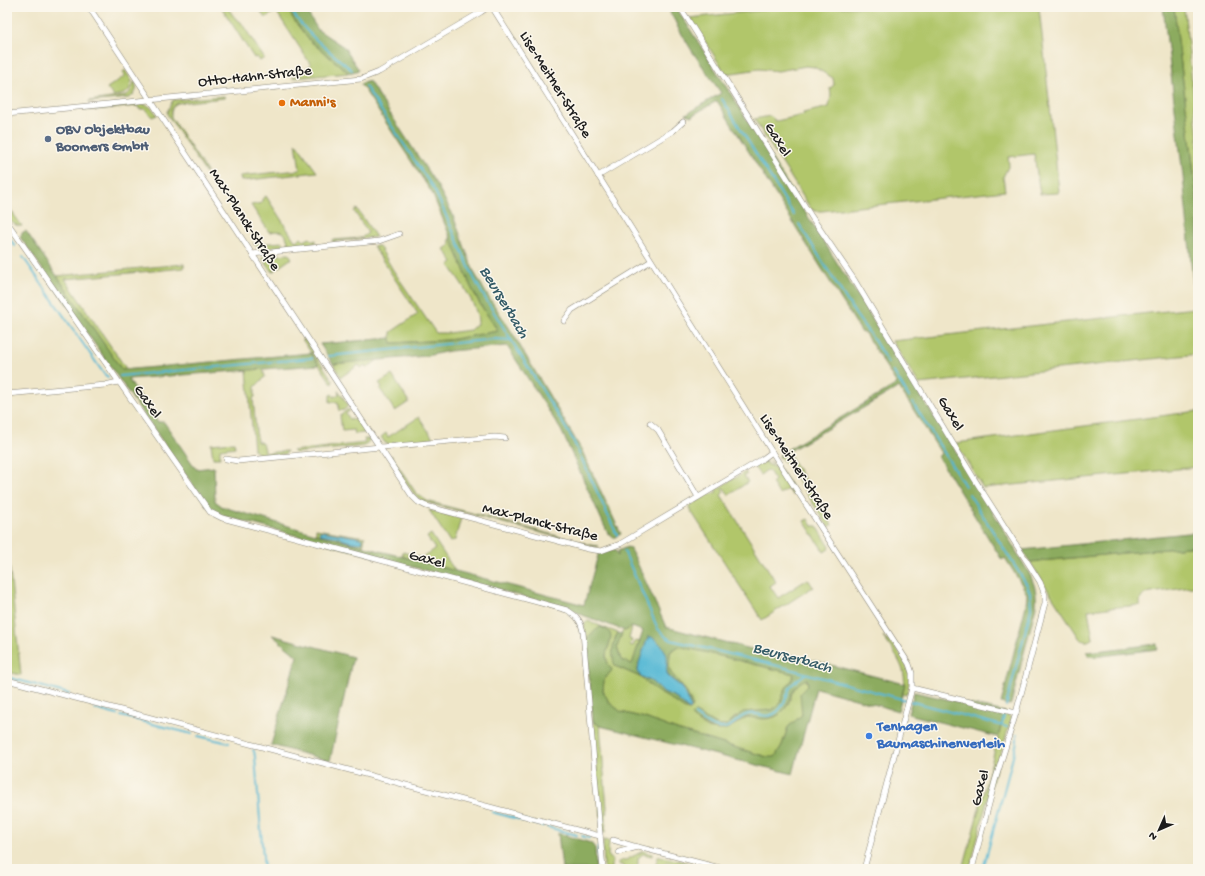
<svg xmlns="http://www.w3.org/2000/svg" width="1205" height="876" viewBox="0 0 1205 876" font-family="'Gochi Hand',sans-serif">
<rect width="100%" height="100%" fill="#fbf7ec"/>
<filter id="ink" filterUnits="userSpaceOnUse"><feTurbulence type="fractalNoise" baseFrequency=".025" numOctaves="2"/><feDisplacementMap in="SourceGraphic" scale="8" xChannelSelector="R" yChannelSelector="G"/><feConvolveMatrix kernelMatrix="1 2 1 2 8 2 1 2 1" color-interpolation-filters="sRGB"/></filter>
<filter id="wash" filterUnits="userSpaceOnUse"><feTurbulence type="fractalNoise" baseFrequency=".012" numOctaves="4" result="noise"/><feDisplacementMap in="SourceGraphic" scale="16" xChannelSelector="R" yChannelSelector="G"/><feGaussianBlur stdDeviation="0.9" result="paint"/><feColorMatrix in="noise" values="0 0 0 0 0 0 0 0 0 0 0 0 0 0 0 0 0 1.4 0 .05"/><feComposite in="paint" operator="in"/></filter>
<g filter="url(#wash)">
<rect width="100%" height="100%" fill="#efe6c9"/>
<g fill="#b1c66a" stroke="#667143">
<path d="M221,7H227L235,18L241,22L264,58L260,61L257,57L254,58Z"/>
<path d="M258,7H286L296,23L309,40L349,73L292,78L311,65L276,11L265,18Z"/>
<path d="M765,7H1039L1059,191L1058,193L1040,194L1034,154L1008,157L1009,165L1003,177L1005,191L822,211H815L811,209L754,119L770,116L776,121L804,115L803,113L829,107L831,95L830,88L834,85L833,78L814,67L806,66L778,71L759,69L726,74L690,18L764,10L765,9Z"/>
<path d="M1174,7H1184L1198,138V206Z"/>
<path d="M125,70L132,81C130,84 131,87 129,90C126,95 118,95 113,96L107,88L125,76L123,72Z"/>
<path d="M134,82H135C138,89 136,94 129,98L89,102V101L126,96L131,91Z"/>
<path d="M224,96L225,97L224,98L178,103C172,105 171,111 171,117L207,172H205L167,114V112L173,100Z"/>
<path d="M138,104C148,104 152,107 157,115L152,117L145,109H139L138,106L86,111L85,110Z"/>
<path d="M296,143L317,172L241,181L240,176L300,170Z"/>
<path d="M266,196L295,241L301,238L304,241L310,238L313,241L316,240V243L289,246C285,231 285,230 269,232L251,205L262,203V199Z"/>
<path d="M7,205L22,226C16,227 9,221 7,215C6,212 7,208 7,205Z"/>
<path d="M357,209L376,237L333,242L332,240L361,238L368,233L354,211Z"/>
<path d="M449,239H452L471,287L480,304L498,331L449,340L391,343V332L418,314L373,246H379L393,270L436,333H448L470,330L478,323C478,305 459,280 449,265L453,262L444,249L450,245Z"/>
<path d="M283,242L284,246C274,247 261,251 253,243H259V244Z"/>
<path d="M289,254L292,258L272,272L262,258L267,256Z"/>
<path d="M184,264V268L65,279L127,370H122L57,276Z"/>
<path d="M1195,308L1198,338V354L919,384L892,341Z"/>
<path d="M302,339H305L333,381L332,384Z"/>
<path d="M379,359L367,368L365,365L361,368L359,365L341,377L333,364Z"/>
<path d="M263,369L265,377L255,387V397L253,398L257,442H260C264,445 265,448 265,453L287,451L285,454L262,456L254,450L247,370Z"/>
<path d="M392,375L409,402L395,411L380,389L382,387L379,383Z"/>
<path d="M338,391H339L348,405L347,407L344,410L339,411L338,402H330V395L332,394L334,397L339,394Z"/>
<path d="M348,409L350,411L346,413L350,420L357,418L365,430L364,433L355,434L354,430L342,431L340,416Z"/>
<path d="M1198,411V467L983,488L956,443Z"/>
<path d="M419,417L433,438L430,439L389,444L385,443L381,437L386,433L388,437Z"/>
<path d="M364,439H370L365,446L295,453L292,451L365,443Z"/>
<path d="M234,442L235,447L220,449V458H213L211,444Z"/>
<path d="M788,453L832,525L828,527L822,517L788,465L779,457Z"/>
<path d="M391,455L416,493L427,501L591,545L599,546L598,547L591,546L424,502L417,497L413,493L391,459Z"/>
<path d="M765,461L767,464L775,467L781,475L782,474L775,464L768,461C779,462 788,482 794,491L793,495H792L788,489L779,494L772,483L775,480L769,471L767,470L760,475L754,467Z"/>
<path d="M745,472L747,474L744,476L748,482L729,495L724,488L722,489L724,492L721,495L776,582L770,586L778,598L808,579L813,587L762,620L689,508V506L711,493L712,494L717,492L715,490Z"/>
<path d="M429,510L461,518L455,540L450,542Z"/>
<path d="M808,519L812,526H817L830,547V548L824,552L804,521Z"/>
<path d="M316,529L365,537L363,546L316,534Z"/>
<path d="M431,534L455,571L402,556L403,552L422,558L435,549L427,537Z"/>
<path d="M7,544L21,675L7,672Z"/>
<path d="M1198,546V586L1145,594C1140,596 1140,600 1140,605L1088,610L1093,638C1088,642 1085,642 1080,639L1030,562Z"/>
<path d="M588,621L618,633L615,638V666L640,677L658,692L672,700L679,705L685,709L690,710L693,707L686,691L678,681L671,673L669,668L670,652L679,646L794,674L792,680L786,688L779,705L772,710L749,712L735,717L727,725L720,726L712,723L694,712L691,715L693,718C698,721 705,728 711,729C715,729 733,726 736,724C740,722 744,717 749,717C751,717 753,718 755,718C766,720 776,719 784,710C795,697 787,689 806,678L808,685L802,715L788,727L782,745L775,758L767,757L677,730L645,718L621,712L609,702L603,691L604,680L612,670C609,666 607,662 606,657C606,647 614,642 609,632L591,634L586,640L584,625L585,623Z"/>
<path d="M632,627L629,639L632,640L630,645L633,646L635,641L640,642L632,664L621,660L617,647L623,630L625,631Z"/>
<path d="M883,636C894,645 908,661 909,676C910,682 908,689 906,695L903,694C909,668 896,657 883,636Z"/>
<path d="M1005,712L1010,717L1011,720L990,789L970,869H963Z"/>
<path d="M593,721L600,726L607,808L605,833L602,832Z"/>
<path d="M604,840L609,841V842L608,855L612,860V869H604L603,843Z"/>
<path d="M643,851L652,854V856L643,854L638,858V865L635,868L625,869L623,865H618V862L628,859Z"/>
<path d="M660,856L697,865V867L695,869L686,866V864L682,863L681,865L666,862L659,869H654L658,857Z"/>
</g>
<g fill="#8cab5e" stroke="#54643d">
<path d="M286,7H304L318,30L344,47L351,58L359,70L349,73L309,40L296,23Z"/>
<path d="M667,7H676L977,485L1029,573C1035,585 1037,592 1036,606L1011,704L1007,705L1001,703L1026,605L1027,594L1022,585L1005,558L1002,560L938,457L941,453L899,387L779,457L780,454L897,384L864,332L862,333L717,101L691,116L686,114L721,93L692,51L677,26L678,25L677,23H676Z"/>
<path d="M1163,7H1174L1198,206V338L1183,176Z"/>
<path d="M369,81L438,187L452,213L474,272L486,293L510,329L581,449L621,534L613,538L610,533L608,534L561,430L507,346L450,351L426,356L333,364L320,344L391,338L392,343L449,340L498,331L480,304L471,287L432,193L362,86H361L360,84Z"/>
<path d="M26,231L122,370L311,353L319,365L128,379L158,422H164L196,469L214,467L215,501L223,507L316,534L584,605L598,555L599,553L615,550L618,556V551L627,547L631,549L666,627L786,658L784,653L905,684L898,711L816,688L793,774L600,726L593,721L586,640L591,634L600,627C620,633 606,644 606,657C607,662 609,666 612,670L604,680L603,691L609,702L621,712L645,718L677,730L767,757H775L782,745L788,727L802,715L800,693L808,685L807,679C788,686 793,703 780,714C772,719 765,719 756,718C753,718 750,717 747,717C743,718 740,721 737,723C725,732 718,732 706,726C701,723 694,720 691,715L694,712L712,723L720,726L727,725L743,712L772,710L779,705L786,688L792,680L794,674L679,646L670,652L669,668L671,673L678,681L686,691L693,707L691,708C688,701 686,693 681,687C674,678 664,678 667,664L649,636L647,640L639,663L638,671L640,676L651,681L662,691L675,697L689,710L685,709L672,700L658,692L640,677L615,666C611,655 612,643 618,633L622,634L617,647L621,660L632,664L643,631L632,627L625,631L623,630L585,616L569,609L216,514L209,508L20,237L23,232Z"/>
<path d="M1198,532V546L1030,562L1022,550Z"/>
<path d="M272,635L353,657L330,761L271,745L297,656Z"/>
<path d="M1157,644L1158,649L1094,657L1088,655L1087,652Z"/>
<path d="M914,692L1005,712L998,737L908,714Z"/>
<path d="M558,833L591,843L595,848L596,869H562Z"/>
</g>
<g fill="#55b8d4" stroke="#386a78">
<path d="M320,531L356,537L363,539L362,543C355,543 344,541 338,537L320,534L319,533Z"/>
<path d="M649,636C657,639 666,649 667,657C668,664 665,669 668,676C671,680 676,682 680,686C685,692 687,701 691,708L690,710L687,708L675,697L662,691L651,681L640,676L638,671L639,663L647,640Z"/>
</g>
<g fill="none" stroke-linecap="round" stroke-linejoin="round">
<g stroke="#55b8d4" stroke-width="2">
<path d="M289,7C306,35 328,50 352,70"/>
<path d="M365,86L435,191L474,278L482,293L572,438L617,535"/>
<path d="M722,99L794,215"/>
<path d="M799,224L856,315L872,337L888,363"/>
<path d="M7,235L15,246"/>
<path d="M23,257L104,374L108,377"/>
<path d="M329,356L495,339L511,340"/>
<path d="M893,371L909,397"/>
<path d="M120,376L312,358"/>
<path d="M913,403L965,486"/>
<path d="M969,494L1027,585L1030,593L1031,609L1006,706"/>
<path d="M624,551L658,629L666,637L671,640L767,663L1007,727"/>
<path d="M7,677L69,694"/>
<path d="M95,709L117,715"/>
<path d="M695,715C706,724 720,734 733,724C738,720 742,715 749,714C760,712 767,721 778,711C787,702 786,695 791,686C795,681 800,678 805,674"/>
<path d="M121,716L192,734"/>
<path d="M1002,725L1004,716"/>
<path d="M198,736L229,743"/>
<path d="M253,750L254,751L255,757L264,869"/>
<path d="M492,812L543,826"/>
<path d="M547,827L577,835"/>
<path d="M582,836L589,838"/>
<path d="M598,847L599,869"/>
<path d="M983,869L1017,742V735"/>
</g>
</g>
</g>
<g filter="url(#ink)">
<g fill="none" stroke-linecap="round" stroke-linejoin="round">
<g stroke="#868172" stroke-width="6">
<g id="street">
<path d="M89,7L412,496L418,502L426,506L588,549L601,551L620,544L764,458L772,452"/>
<path d="M492,7L772,452L909,664L912,673V688L864,869"/>
<path d="M680,7L811,216L855,281L975,480L1040,582L1045,595V603L1016,713L995,781L972,869"/>
<path d="M7,114L361,79L379,72L481,12L488,7"/>
<path d="M598,176L673,131L683,122"/>
<path d="M7,222L210,512L222,518L567,610C577,616 581,621 583,632L603,869"/>
<path d="M252,254L379,241L399,234"/>
<path d="M564,321L572,310L651,261"/>
<path d="M7,394L105,385L118,382"/>
<path d="M650,423L658,430L698,497"/>
<path d="M226,459L238,461L380,447L395,446L495,437L505,438"/>
<path d="M7,680L600,836"/>
<path d="M912,688L1016,713"/>
<path d="M613,840L637,847"/>
<path d="M619,852L638,847L724,869"/>
</g>
</g>
<use href="#street" stroke="#fff" stroke-width="5"/>
</g>
</g>
<circle fill="#e8710a" stroke="#fbf7ec" stroke-width="1.5" cx="282" cy="103" r="4"/>
<circle fill="#5c6f8a" stroke="#fbf7ec" stroke-width="1.5" cx="48" cy="139" r="4"/>
<circle fill="#3f7fe0" stroke="#fbf7ec" stroke-width="1.5" cx="869" cy="736" r="4"/>
<g text-anchor="middle" dominant-baseline="central" stroke-width="3" stroke-linejoin="round" paint-order="stroke">
<g font-size="15" fill="#1c1c1c" stroke="#fbf7ec">
<text transform="translate(255 77) rotate(-6)">Otto-Hahn-Straße</text>
<text transform="translate(555 85) rotate(58)">Lise-Meitner-Straße</text>
<text transform="translate(777 140) rotate(58)">Gaxel</text>
<text transform="translate(244 220) rotate(57)">Max-Planck-Straße</text>
<text transform="translate(147 402) rotate(55)">Gaxel</text>
<text transform="translate(950 414) rotate(59)">Gaxel</text>
<text transform="translate(796 467) rotate(57)">Lise-Meitner-Straße</text>
<text transform="translate(540 523) rotate(14)">Max-Planck-Straße</text>
<text transform="translate(427 560) rotate(15)">Gaxel</text>
<text transform="translate(981 788) rotate(-75)">Gaxel</text>
</g>
<g font-size="15" font-weight="bold" fill="#c56008" stroke="#fbf7ec" text-anchor="start">
<text x="290" y="103">Manni's</text>
</g>
<g font-size="15" font-weight="bold" fill="#4e5e75" stroke="#fbf7ec" text-anchor="start">
<text x="56" y="130">OBV Objektbau<tspan x="56" dy="17">Boomers GmbH</tspan></text>
</g>
<g font-size="15" font-weight="bold" fill="#366cbe" stroke="#fbf7ec" text-anchor="start">
<text x="877" y="727">Tenhagen<tspan x="877" dy="17">Baumaschinenverleih</tspan></text>
</g>
<g font-size="16" font-style="italic" fill="#335a66" stroke="#fbf7ec">
<text transform="translate(503 303) rotate(59)">Beurserbach</text>
<text transform="translate(792 659) rotate(15)">Beurserbach</text>
</g>
</g>
<rect width="1205" height="876" fill="none" stroke="#fbf7ec" stroke-width="24"/>
<g transform="translate(1159 830) rotate(225)" stroke="#fbf7ec" stroke-width="3" paint-order="stroke">
<path d="M0-3L7 15L0 10L-7 15Z" fill="#1c1c1c"/>
<text y="-6" font-size="11" font-weight="bold" text-anchor="middle" fill="#1c1c1c">N</text>
</g>
</svg>
